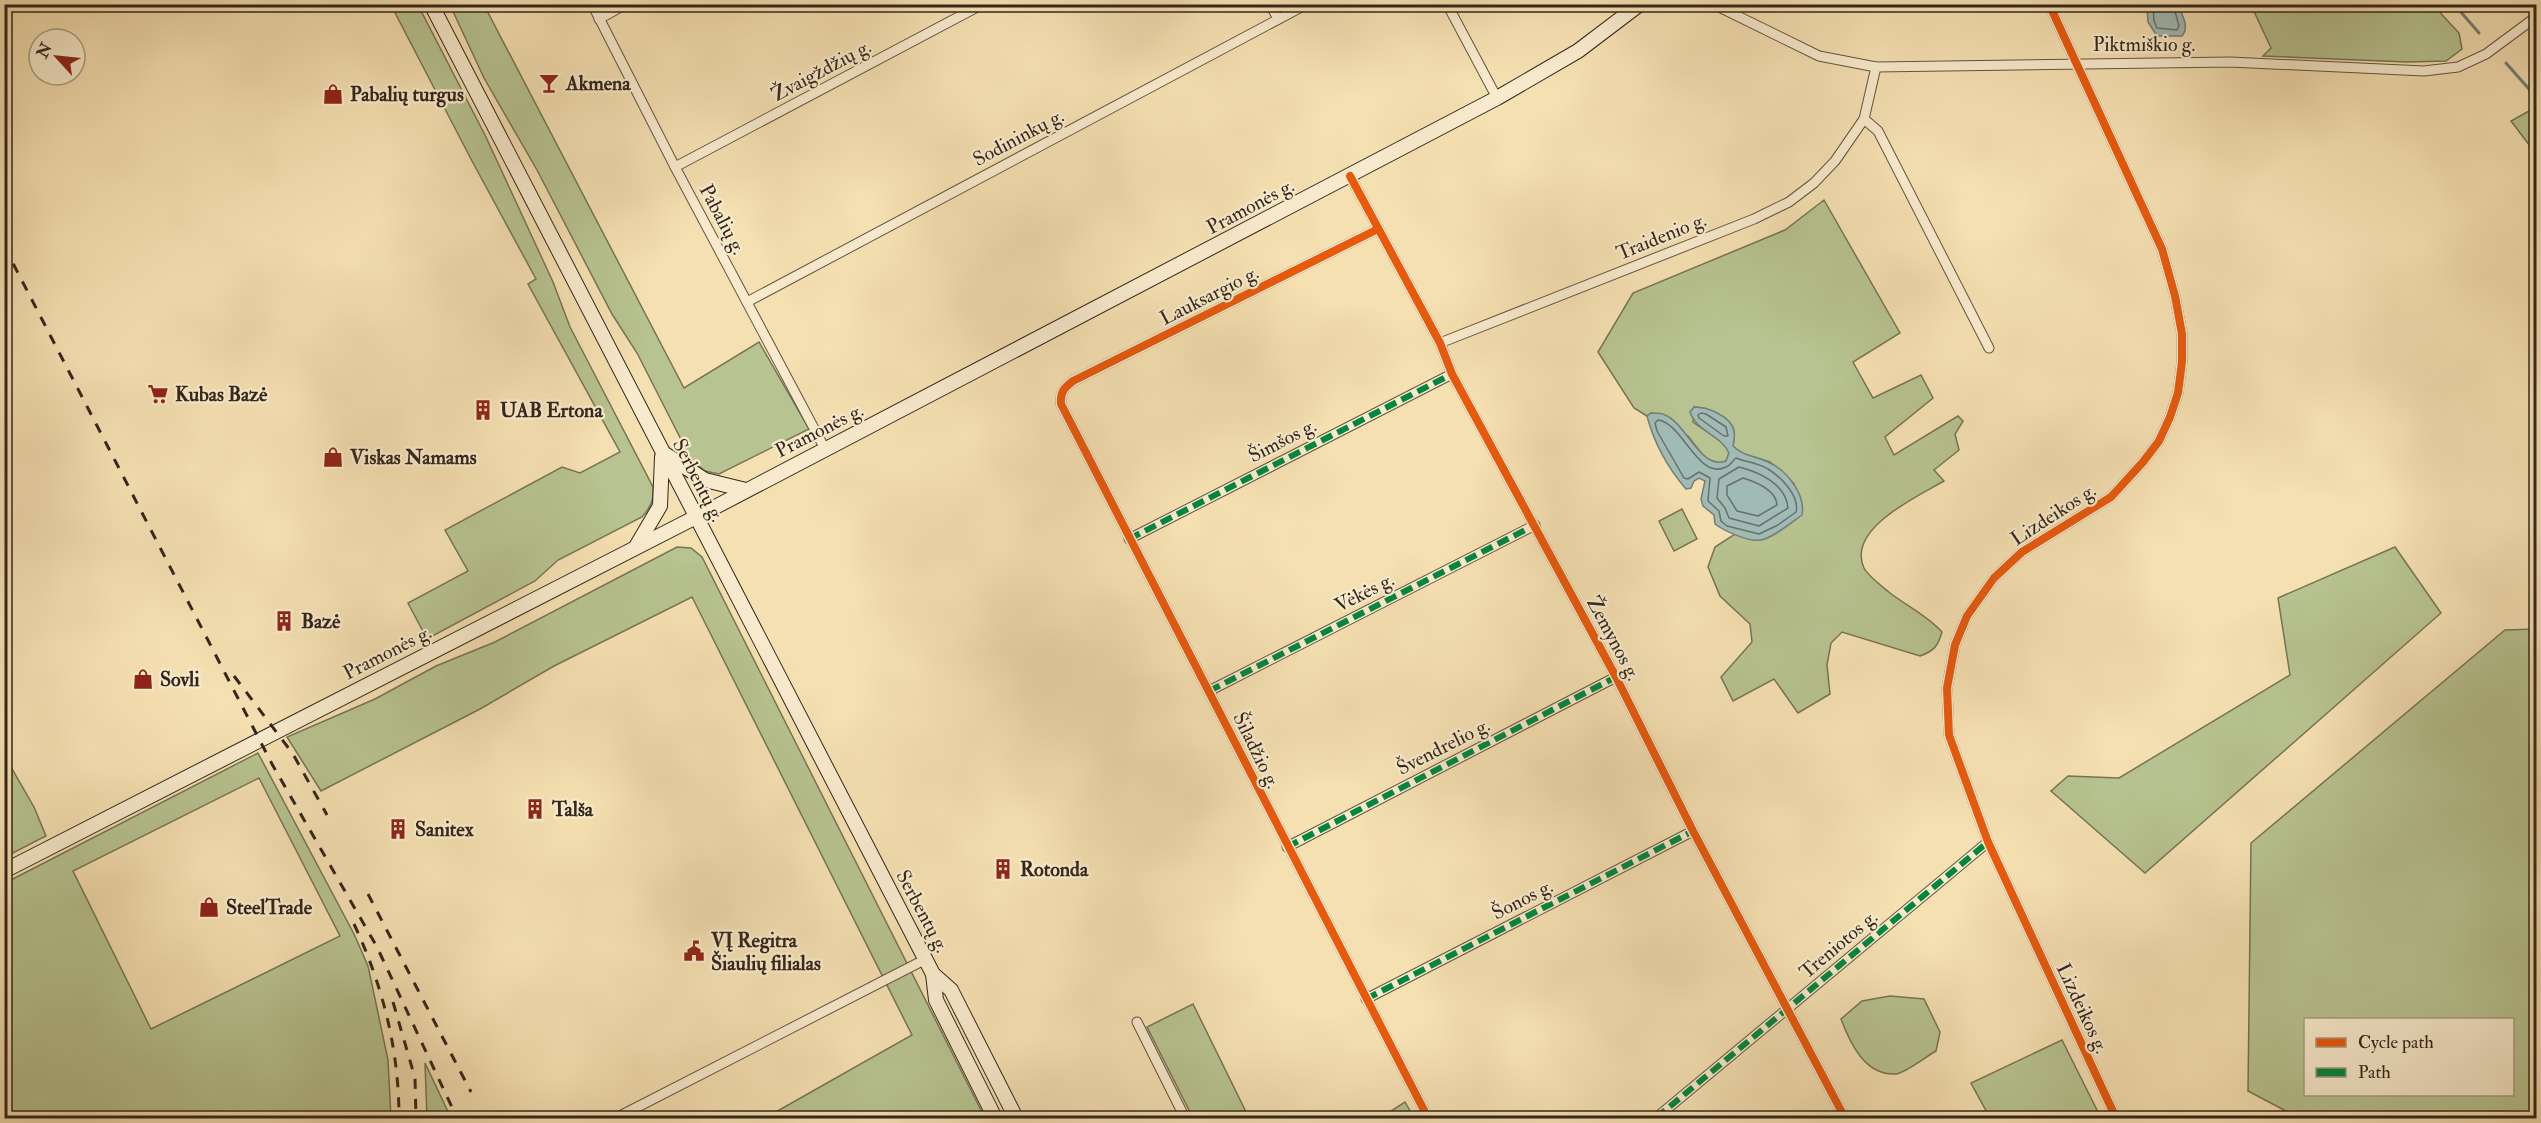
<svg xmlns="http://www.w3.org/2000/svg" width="2541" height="1123" font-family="'IM FELL Double Pica',serif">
<rect width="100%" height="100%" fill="#f5e0b2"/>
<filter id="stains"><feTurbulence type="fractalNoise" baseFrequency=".00333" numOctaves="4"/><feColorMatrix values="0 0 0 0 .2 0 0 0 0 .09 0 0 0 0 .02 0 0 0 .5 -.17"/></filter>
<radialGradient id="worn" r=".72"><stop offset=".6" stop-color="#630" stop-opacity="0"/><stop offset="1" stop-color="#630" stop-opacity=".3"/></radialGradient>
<g fill="#b7c390" stroke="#767456" stroke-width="1.5" fill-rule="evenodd">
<path d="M391,5H418L485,135L553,282L570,327L653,487C654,500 651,507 642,517L558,560L535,581L427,639L408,603L468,571L445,530L562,467L580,473L620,452L528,284L536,279L472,161Z"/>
<polygon points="450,5 484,5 684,388 759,342 809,429 719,474 705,471 692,461 637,353 612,314 537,170 484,78"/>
<polygon points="2251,5 2433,5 2459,33 2462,49 2446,61 2407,62 2263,56 2271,48"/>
<polygon points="2536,107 2536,154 2511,121"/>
<path d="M1824,200L1900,333L1853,362L1873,398L1921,375L1933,398L1885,437L1894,455L1958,416L1963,421L1955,434L1959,450L1934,470L1944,481C1918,496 1846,529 1864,568C1868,576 1883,587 1890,593C1907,606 1928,616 1942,632C1938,646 1934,651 1920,656L1842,632L1831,643L1827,665L1830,694L1798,713L1774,679L1733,701L1721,677L1752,642L1750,624L1720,596L1708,567L1715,547L1735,534L1760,540L1794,484L1770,462L1741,453L1733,446C1734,441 1735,436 1734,431C1731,416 1707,407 1694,407L1693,422L1725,444L1729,453L1726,461L1720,463L1706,459L1688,436L1651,413L1647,416L1634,408L1598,352L1633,293L1785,230Z"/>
<polygon points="1682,509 1697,539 1674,551 1659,521"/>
<polygon points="677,547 691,548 702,557 985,1118 765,1118 912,1035 692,597 554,666 480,709 321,791 287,737 375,699 436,666 495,642"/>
<polygon points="2395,547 2441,613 2145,873 2051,791 2068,776 2119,778 2290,675 2278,598"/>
<path d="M2536,629V1118H2299L2248,1091L2251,843L2505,630ZM2306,1020H2512V1094H2306Z"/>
<path d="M258,753L354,934L368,966L388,1060L391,1118H5V883ZM259,778L340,936L151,1029L73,871Z"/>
<polygon points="4,755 34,807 46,836 5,857"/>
<path d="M1890,996L1924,999L1940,1032L1936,1051C1927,1056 1905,1073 1896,1074C1865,1076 1850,1043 1841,1019L1862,1001Z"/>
<polygon points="1193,1004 1249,1118 1193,1118 1147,1027"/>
<polygon points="2062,1040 2101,1118 1990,1118 1971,1083"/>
<polygon points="425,1063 451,1118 427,1118"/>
<polygon points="1405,1102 1414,1118 1380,1118"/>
</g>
<g fill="#a0bbb6" stroke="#757f78" stroke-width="1.5">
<path d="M2147,5H2178C2182,15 2190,27 2182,36H2157L2148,22Z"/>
<path d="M1694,407C1707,407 1731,416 1734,431C1735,435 1734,441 1733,446C1743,456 1755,456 1768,462C1787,470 1806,495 1802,515C1792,522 1772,539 1760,540C1749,542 1724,531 1715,524L1714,515L1703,506L1701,499L1705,481L1699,478L1694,481L1691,488L1686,489C1668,468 1654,443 1647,416L1651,413C1655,413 1662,413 1665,415C1686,423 1701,471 1726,461L1729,453C1721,435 1697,432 1690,412Z"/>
</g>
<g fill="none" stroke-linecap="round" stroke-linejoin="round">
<g stroke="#6a7068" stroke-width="1.5">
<polyline points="2153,4 2154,21 2157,28 2177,30 2179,26 2173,4"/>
<polygon points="1701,413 1706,414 1726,427 1728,436 1724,436 1699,418 1698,415"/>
<path d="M1658,420C1683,423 1698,481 1726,467C1731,465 1732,461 1736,458C1746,462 1759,463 1768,469C1781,477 1800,496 1796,512L1778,525L1759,534L1727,526L1721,521L1719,511L1708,501L1710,478L1699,472L1688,479L1684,478L1657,431L1655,423Z"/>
<path d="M1739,467C1759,472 1786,484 1788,508L1759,526L1729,518L1725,508L1717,498L1719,479Z"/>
<path d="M1743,478C1756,482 1776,490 1777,505L1758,516L1737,511L1727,495V486Z"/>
</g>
<g stroke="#757f78" stroke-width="3">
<polyline points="2454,4 2479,33"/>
<polyline points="2506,63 2536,97"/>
</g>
<g stroke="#645441" stroke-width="11">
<g id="street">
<polyline points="592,4 675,167 825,449"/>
<polyline points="1270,4 1278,19"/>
<polyline points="1447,4 1497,98"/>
<polyline points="1713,4 1819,56 1876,67 2230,62 2424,71 2458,67 2486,54 2536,17"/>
<polyline points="2049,4 2162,249 2175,296 2182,334 2182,362 2178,393 2170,417 2159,441 2143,462 2111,497 2022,552 1994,578 1967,616 1955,645 1947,688 1949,735 1988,842 2116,1118"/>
<polyline points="599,19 626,4"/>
<polyline points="1864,119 1878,131 1989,348"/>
<polyline points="675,167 983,4"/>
<polyline points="1350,176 1440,343 1452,374 1616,677 1693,831 1845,1118"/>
<path d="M1378,229L1073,381C1064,388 1060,392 1061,404L1428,1118"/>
<polyline points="747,302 1307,4"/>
<polyline points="1440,343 1754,219 1789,202 1814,183 1835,161 1864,119 1876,67"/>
<polyline points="1129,539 1452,374"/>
<polyline points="1209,691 1535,525"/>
<polyline points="1287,847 1616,677"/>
<polyline points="1366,999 1693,831"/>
<polyline points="1137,1022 1185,1118"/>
<polyline points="616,1118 926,959"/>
<polyline points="1656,1118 1988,842"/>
</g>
</g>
<g stroke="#34261b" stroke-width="16">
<g id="secondary">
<polyline points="431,4 933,974 951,990 1016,1118"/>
<polyline points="665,454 705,480 746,490"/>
<polyline points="637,545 660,506 662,457"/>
<polyline points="4,871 696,517 1497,98 1578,51 1640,4"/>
<polyline points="933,974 936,1000 995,1118"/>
</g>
</g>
<use href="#street" stroke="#f8ebcd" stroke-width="9"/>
<use href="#secondary" stroke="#f8ebcd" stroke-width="14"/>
<g stroke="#34261b" stroke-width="3" stroke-dasharray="10 10" stroke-linecap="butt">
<polyline points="4,246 272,764 377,947 457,1118"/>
<polyline points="234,676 293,754 327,815"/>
<polyline points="368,894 471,1092"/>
<path d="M354,924C383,986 399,1050 399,1118"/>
<polyline points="393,1002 415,1078 416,1118"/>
</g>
<g stroke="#00873e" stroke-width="6" stroke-dasharray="12 6" stroke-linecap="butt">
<polyline points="1129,539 1452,374"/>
<polyline points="1209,691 1535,525"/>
<polyline points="1287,847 1616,677"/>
<polyline points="1366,999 1693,831"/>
<polyline points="1656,1118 1988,842"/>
</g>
<g stroke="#f8ebcd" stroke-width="11">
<g id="cycleway">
<polyline points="2049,4 2162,249 2175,296 2182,334 2182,362 2178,393 2170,417 2159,441 2143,462 2111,497 2022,552 1994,578 1967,616 1955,645 1947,688 1949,735 1988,842 2116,1118"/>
<polyline points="1350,176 1440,343 1452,374 1616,677 1693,831 1845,1118"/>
<path d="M1378,229L1073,381C1064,388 1060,392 1061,404L1428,1118"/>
</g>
</g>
<use href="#cycleway" stroke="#e8590c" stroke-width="8"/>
</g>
<defs>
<g id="bar-bare" transform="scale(1.62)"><path d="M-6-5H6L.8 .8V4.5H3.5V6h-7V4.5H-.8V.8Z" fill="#8f2418" stroke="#f8ebcd" stroke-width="2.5" paint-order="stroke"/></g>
<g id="shop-bare" transform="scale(1.62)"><path d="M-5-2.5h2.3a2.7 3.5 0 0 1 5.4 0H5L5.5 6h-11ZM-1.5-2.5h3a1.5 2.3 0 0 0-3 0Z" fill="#8f2418" stroke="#f8ebcd" stroke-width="2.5" paint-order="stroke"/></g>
<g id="supermarket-bare" transform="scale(1.62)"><path d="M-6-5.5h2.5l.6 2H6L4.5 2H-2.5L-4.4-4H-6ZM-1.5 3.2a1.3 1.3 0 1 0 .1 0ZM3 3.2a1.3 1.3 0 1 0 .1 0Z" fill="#8f2418" stroke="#f8ebcd" stroke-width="2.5" paint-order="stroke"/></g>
<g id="building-bare" transform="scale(1.62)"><path d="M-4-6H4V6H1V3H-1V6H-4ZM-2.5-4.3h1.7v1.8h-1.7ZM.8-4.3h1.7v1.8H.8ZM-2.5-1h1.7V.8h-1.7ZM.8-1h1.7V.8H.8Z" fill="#8f2418" stroke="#f8ebcd" stroke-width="2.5" paint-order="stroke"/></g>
<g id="civic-bare" transform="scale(1.62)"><path d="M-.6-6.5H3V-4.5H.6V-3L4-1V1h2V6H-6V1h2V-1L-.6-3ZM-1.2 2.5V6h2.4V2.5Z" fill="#8f2418" stroke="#f8ebcd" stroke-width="2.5" paint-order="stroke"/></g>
</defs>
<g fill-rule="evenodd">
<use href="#bar-bare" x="549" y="83"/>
<use href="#shop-bare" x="333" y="94"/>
<use href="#supermarket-bare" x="158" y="394"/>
<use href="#building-bare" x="483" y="410"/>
<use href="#shop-bare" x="333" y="457"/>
<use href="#building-bare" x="284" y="621"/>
<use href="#shop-bare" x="143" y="679"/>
<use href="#building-bare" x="535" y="809"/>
<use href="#building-bare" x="398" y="829"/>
<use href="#building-bare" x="1003" y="869"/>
<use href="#shop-bare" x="209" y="907"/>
<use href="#civic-bare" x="694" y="951"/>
</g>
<g text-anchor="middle" stroke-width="4.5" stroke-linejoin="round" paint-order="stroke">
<g font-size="20" fill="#34261b" stroke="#f8ebcd">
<text x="2144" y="51">Piktmiškio g.</text>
<text transform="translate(821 70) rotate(-28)" y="7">Žvaigždžių g.</text>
<text transform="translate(1018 137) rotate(-28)" y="7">Sodininkų g.</text>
<text transform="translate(1250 206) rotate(-28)" y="7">Pramonės g.</text>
<text transform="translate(723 219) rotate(62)" y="7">Pabalių g.</text>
<text transform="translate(1661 236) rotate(-22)" y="7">Traidenio g.</text>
<text transform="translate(1209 295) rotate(-27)" y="7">Lauksargio g.</text>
<text transform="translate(819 430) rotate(-27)" y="7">Pramonės g.</text>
<text transform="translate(1282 440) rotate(-27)" y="7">Šimšos g.</text>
<text transform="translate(699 480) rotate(63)" y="7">Serbentų g.</text>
<text transform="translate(2053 514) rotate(-33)" y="7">Lizdeikos g.</text>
<text transform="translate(1364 592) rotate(-27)" y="7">Vėkės g.</text>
<text transform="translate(1614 638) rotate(62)" y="7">Žemynos g.</text>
<text transform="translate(387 652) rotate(-27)" y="7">Pramonės g.</text>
<text transform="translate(1443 746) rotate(-27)" y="7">Švendrelio g.</text>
<text transform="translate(1257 750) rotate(64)" y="7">Šiladžio g.</text>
<text transform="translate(1522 899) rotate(-27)" y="7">Šonos g.</text>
<text transform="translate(923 911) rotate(62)" y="7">Serbentų g.</text>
<text transform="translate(1838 944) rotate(-40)" y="7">Treniotos g.</text>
<text transform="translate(2083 1008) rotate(65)" y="7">Lizdeikos g.</text>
</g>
<g font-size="20" font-weight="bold" fill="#34261b" stroke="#f8ebcd" text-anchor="start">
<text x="566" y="90">Akmena</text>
<text x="350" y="101">Pabalių turgus</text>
<text x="175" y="401">Kubas Bazė</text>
<text x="500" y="417">UAB Ertona</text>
<text x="350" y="464">Viskas Namams</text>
<text x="301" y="628">Bazė</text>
<text x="160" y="686">Sovli</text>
<text x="552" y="816">Talša</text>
<text x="415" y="836">Sanitex</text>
<text x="1020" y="876">Rotonda</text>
<text x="226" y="914">SteelTrade</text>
<text x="711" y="947">VĮ Regitra<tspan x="711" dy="23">Šiaulių filialas</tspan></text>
</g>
</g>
<rect width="2541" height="1123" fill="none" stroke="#f5e0b2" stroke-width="24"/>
<rect x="6" y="6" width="2529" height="1111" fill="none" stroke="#34261b" stroke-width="3"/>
<rect x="12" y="12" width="2517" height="1099" fill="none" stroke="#34261b" stroke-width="1.5"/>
<rect x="2304" y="1018" width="210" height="78" fill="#f8ebcd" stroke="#aa9c86" stroke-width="1.5"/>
<rect x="2316" y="1038" width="30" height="9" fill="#e8590c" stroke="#aa9c86" stroke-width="1.5"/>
<text x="2358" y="1048" font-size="18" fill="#34261b">Cycle path</text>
<rect x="2316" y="1068" width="30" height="9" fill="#00873e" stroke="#aa9c86" stroke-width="1.5"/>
<text x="2358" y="1078" font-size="18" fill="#34261b">Path</text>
<g transform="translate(57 57) rotate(297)"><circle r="28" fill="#f8ebcd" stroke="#aa9c86" stroke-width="1.5"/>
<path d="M0-4.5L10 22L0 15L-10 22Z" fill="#8f2418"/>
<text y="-9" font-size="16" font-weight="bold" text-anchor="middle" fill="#34261b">N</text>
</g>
<rect width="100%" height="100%" filter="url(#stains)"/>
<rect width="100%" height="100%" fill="url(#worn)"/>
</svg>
